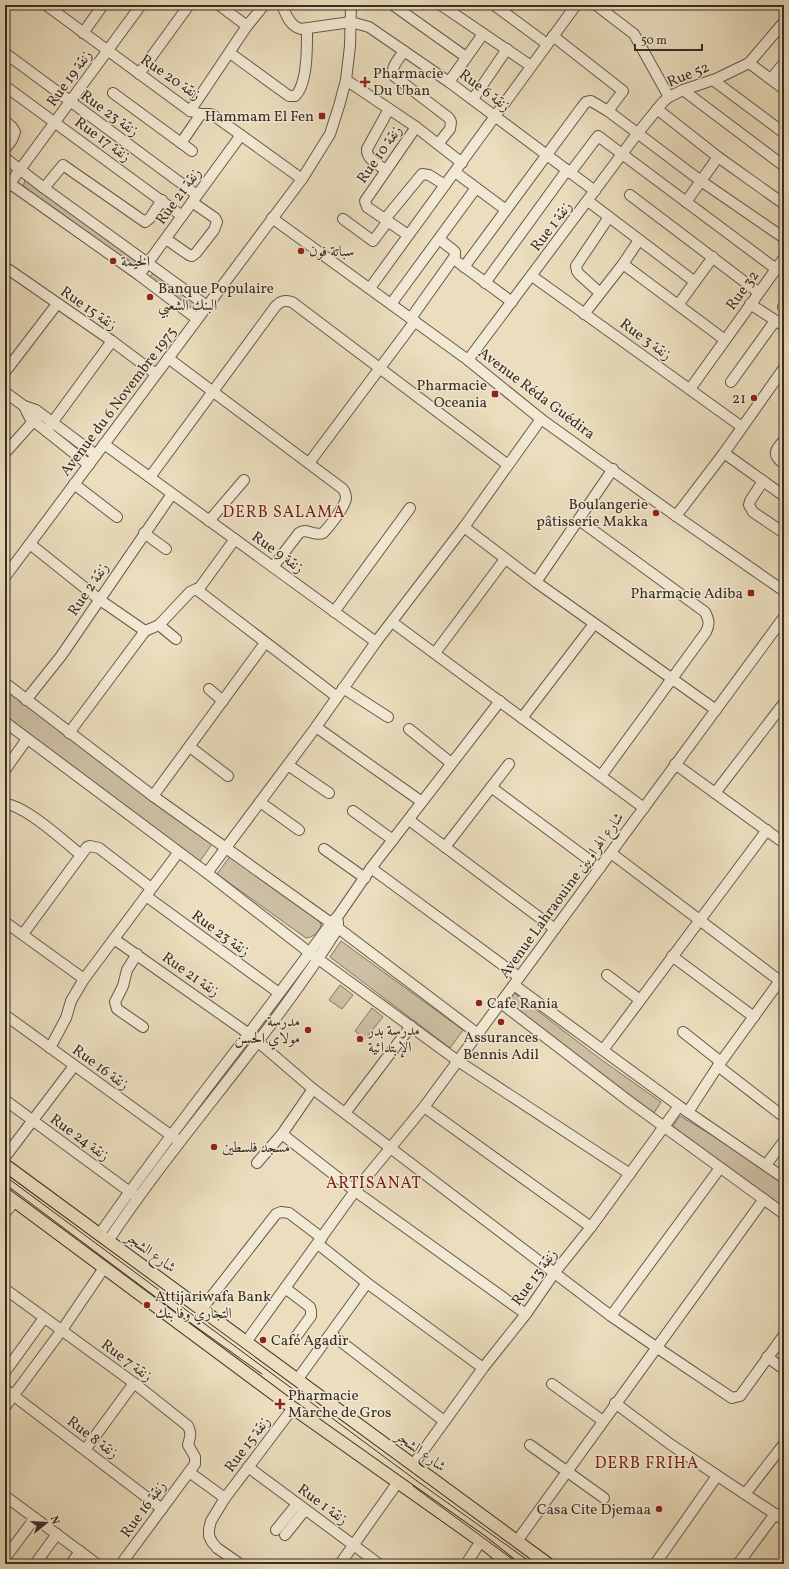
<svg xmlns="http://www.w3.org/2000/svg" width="789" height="1569" font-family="Vollkorn,Amiri,serif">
<rect width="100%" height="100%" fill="#ebddbd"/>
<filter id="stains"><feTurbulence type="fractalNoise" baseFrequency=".005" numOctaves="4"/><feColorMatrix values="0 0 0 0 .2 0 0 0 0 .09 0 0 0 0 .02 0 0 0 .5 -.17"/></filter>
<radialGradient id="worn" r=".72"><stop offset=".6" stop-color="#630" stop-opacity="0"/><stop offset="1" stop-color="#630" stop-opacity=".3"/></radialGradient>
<g fill="#cdbfa3" stroke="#827664">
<polygon points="25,180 141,265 138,269 23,187"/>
<polygon points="154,272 195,302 196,305 192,309 149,278"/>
<polygon points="5,688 212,844 198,864 5,715"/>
<path d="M231,855L319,920L321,925C319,932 314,937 306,938L217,874Z"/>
<polygon points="341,941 463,1030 450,1048 330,957"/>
<polygon points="340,985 353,995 342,1009 329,1000"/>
<polygon points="513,992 599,1058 661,1102 654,1113 506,1002"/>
<polygon points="372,1008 383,1017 365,1039 355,1031"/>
<polygon points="680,1116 784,1178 784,1214 764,1199 673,1126"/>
</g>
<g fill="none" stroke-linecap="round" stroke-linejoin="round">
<g stroke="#655a4a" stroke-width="12">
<g id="minor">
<polyline points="46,5 190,111 201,114 210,114 213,115 302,179"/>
<polyline points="219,5 247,26"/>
<path d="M282,5C286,15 290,26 301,29L351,22L369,27L449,82L595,191"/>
<polyline points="393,5 466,57"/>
<polyline points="441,5 531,66"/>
<polyline points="494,5 547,44"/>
<polyline points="596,5 634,34 669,97"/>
<polyline points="83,33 103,5"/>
<polyline points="553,36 623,91 608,111"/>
<path d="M404,51C399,59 390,67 394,76L449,118L451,122L450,129L438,144"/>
<polyline points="5,53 197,195"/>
<path d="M230,53L289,96H295C308,84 307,46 307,29"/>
<polyline points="749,63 784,89"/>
<polyline points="139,74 189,5"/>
<polyline points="771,79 784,63"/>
<polyline points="346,80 416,127 462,163"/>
<polyline points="713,80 784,133"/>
<polyline points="449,82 483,34"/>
<polyline points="5,86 182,216"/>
<polyline points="683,90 784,166"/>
<polyline points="113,93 192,151"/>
<polyline points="473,99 507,49"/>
<polyline points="657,109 718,157 784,204"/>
<polyline points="190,111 247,26 264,5"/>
<polyline points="5,121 12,127 15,132 12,140 5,149"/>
<polyline points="181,143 201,114"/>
<polyline points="5,158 44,188 207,306"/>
<path d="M386,170C379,165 366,159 367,149L389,109"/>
<polyline points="455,172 506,210"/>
<polyline points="570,173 598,136 776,269"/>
<polyline points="5,180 139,275 197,319"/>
<polyline points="44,188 63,165 145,222 150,218 162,200"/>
<polyline points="5,190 141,5"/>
<polyline points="630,195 758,292"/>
<polyline points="588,201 695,282"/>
<polyline points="686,202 718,157"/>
<polyline points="272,218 468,360 541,419 676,516 784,591"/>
<polyline points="343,219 373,241 388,221"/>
<polyline points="385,219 422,174 429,175 445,185"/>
<polyline points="408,235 367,207 365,201 416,127"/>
<polyline points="166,239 189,255 192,256 196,253 214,230 217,222 215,218 192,202"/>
<polyline points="459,263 512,302"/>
<polyline points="623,264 725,340"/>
<polyline points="5,267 112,341 156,374"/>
<polyline points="464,267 582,107 586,102 591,101 608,111 701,181 784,238"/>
<polyline points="139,275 241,135"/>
<polyline points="532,276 742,427"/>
<polyline points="485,283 567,170"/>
<polyline points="370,288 576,5"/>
<polyline points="600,293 579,274 577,271 576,266 609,217"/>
<polyline points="391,304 476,188"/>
<polyline points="750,304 784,326"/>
<polyline points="678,305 713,257"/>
<polyline points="783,307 784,306"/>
<polyline points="584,314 623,264 639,240"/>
<polyline points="411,318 455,256 455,252 453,250 439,239"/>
<path d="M168,358L343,489C345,492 346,494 346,498C345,507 329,527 323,533C314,537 307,527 299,533L273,567"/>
<polyline points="468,360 637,134 663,102 669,97 683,90 716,79 749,63 784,22"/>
<polyline points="5,372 57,304"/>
<polyline points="731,382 775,321"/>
<polyline points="690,389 784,258"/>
<polyline points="5,392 24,406 36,410 96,455"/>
<polyline points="24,406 30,418 89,465"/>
<polyline points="46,431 112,341"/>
<path d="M784,440C775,451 771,454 784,464"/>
<polyline points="104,444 376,642"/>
<polyline points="5,453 38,416"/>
<polyline points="724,453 784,496"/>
<polyline points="309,463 415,321"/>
<path d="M150,477L275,307C280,301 284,300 292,302L508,465"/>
<polyline points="763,481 750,501 749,505 753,512 784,533"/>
<polyline points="74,484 117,517"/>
<polyline points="676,516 724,453 784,368"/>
<path d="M579,520L705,612C709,620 710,624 706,632L601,776"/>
<polyline points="209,521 244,480"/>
<polyline points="464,527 536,582 716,710"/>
<polyline points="144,533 166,549"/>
<polyline points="30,544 100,600 145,631"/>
<polyline points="5,577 302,179 330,134 339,106 346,80 350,46 351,5"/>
<polyline points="536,582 613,469"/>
<polyline points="198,590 235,539"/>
<polyline points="334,612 410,508"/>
<polyline points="392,622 644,808"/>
<polyline points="159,625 176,639"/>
<polyline points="435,653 505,559"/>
<polyline points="5,683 153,796 338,928 478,1034"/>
<polyline points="343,688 388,717"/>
<polyline points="209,689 223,701"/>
<polyline points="26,700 61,656 172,494"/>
<polyline points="522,718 594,624"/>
<polyline points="5,722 207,873 310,953 458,1061 630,1174"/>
<polyline points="316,727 422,802"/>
<polyline points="409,729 451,763"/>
<polyline points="69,733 145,631 159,625 190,592 196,589 337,697"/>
<polyline points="190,747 228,776"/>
<polyline points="675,764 784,843"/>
<polyline points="288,765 329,793"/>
<polyline points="5,770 27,739"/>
<polyline points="491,787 600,868"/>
<polyline points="715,793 784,703"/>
<polyline points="153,796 265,643"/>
<polyline points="260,802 299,830"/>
<path d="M5,804C25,805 65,842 81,855"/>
<polyline points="353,811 393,840"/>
<polyline points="409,820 555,929"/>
<polyline points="445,847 509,764"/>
<polyline points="324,849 365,878"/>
<polyline points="611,853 780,981"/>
<polyline points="371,868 519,977"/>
<polyline points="207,873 316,727 376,642 464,527 541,419"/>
<polyline points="146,896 279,993"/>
<polyline points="5,922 84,979"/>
<polyline points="23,934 87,847 90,846 99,848 151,888"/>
<polyline points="114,939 249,1034 313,1089 611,1316 656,1347 732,1398 740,1396 784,1335"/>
<polyline points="137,954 127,970 123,986 115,1002 117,1009 143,1027"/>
<polyline points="672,956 754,1017"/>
<polyline points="607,975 640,1000"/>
<polyline points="514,985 679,1106 784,1178"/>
<polyline points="501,1003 630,1102 784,1214"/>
<polyline points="5,1015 176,1139"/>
<polyline points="683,1032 721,1062"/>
<polyline points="50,1048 66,1018 71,1001 84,979 178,853"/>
<polyline points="603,1050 767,830"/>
<polyline points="718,1066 784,1117"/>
<polyline points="5,1100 134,1195"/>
<polyline points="424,1107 591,1227"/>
<polyline points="688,1112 718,1066 784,975"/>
<polyline points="345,1113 411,1026"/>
<polyline points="282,1134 355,1191 526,1314"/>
<polyline points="5,1157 74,1066"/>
<polyline points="257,1163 282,1134 313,1089"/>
<polyline points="766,1165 784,1141"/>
<polyline points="5,1213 15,1201"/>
<path d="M99,1235C173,1128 256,1028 331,923L338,916L371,868L500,701"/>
<path d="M108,1241C180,1133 269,1038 338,928V922"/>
<polyline points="318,1244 367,1283 483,1368"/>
<polyline points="285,1288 310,1307 311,1311 311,1316 295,1338"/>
<path d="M5,1289L134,1383L188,1426C192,1434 190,1437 188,1445L195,1457V1464L121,1564"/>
<polyline points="201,1310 276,1214 281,1212 289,1213 322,1238"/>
<polyline points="611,1316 720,1168"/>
<polyline points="331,1334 444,1421"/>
<polyline points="246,1342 355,1191 424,1107 784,617"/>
<polyline points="767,1357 784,1369"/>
<polyline points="5,1372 44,1318"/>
<polyline points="297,1380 367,1283"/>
<polyline points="552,1384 603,1421"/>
<polyline points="5,1389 162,1509"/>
<polyline points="615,1403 670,1444 784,1520"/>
<polyline points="5,1407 62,1330 104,1268"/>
<polyline points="530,1445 604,1498"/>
<polyline points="85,1450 134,1383"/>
<polyline points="413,1465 483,1368 526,1314 555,1272 591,1227 679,1106"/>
<polyline points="248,1467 379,1564"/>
<polyline points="189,1472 225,1498"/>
<polyline points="745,1494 784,1444"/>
<polyline points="5,1496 97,1564"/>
<polyline points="276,1530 297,1504"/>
<polyline points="285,1535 305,1510"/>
<polyline points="517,1541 764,1199"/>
<polyline points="5,1558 35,1518"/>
<polyline points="35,1564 57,1534"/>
<polyline points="71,1564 80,1551"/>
<polyline points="240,1564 217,1548 212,1542 209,1536 209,1529 211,1521 225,1498 293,1408"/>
<polyline points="340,1564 398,1482"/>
<polyline points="466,1564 481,1541"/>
<polyline points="655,1564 717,1476"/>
<polyline points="738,1564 775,1514"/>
</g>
</g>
<g stroke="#382e24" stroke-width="14">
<g id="major">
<polyline points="5,1165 548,1564"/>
<polyline points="5,1194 293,1408 481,1541 510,1564"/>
</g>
</g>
<use href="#minor" stroke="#f2e9d4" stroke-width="10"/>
<use href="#major" stroke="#ebddbd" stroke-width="12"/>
<g stroke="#382e24" stroke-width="1">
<polyline points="5,1176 417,1481 533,1564"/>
<polyline points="5,1184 185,1319 262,1374"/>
<polyline points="413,1486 519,1564"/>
</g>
</g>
<g fill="#8f2418" stroke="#f2e9d4" stroke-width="1.5">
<path d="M363 76h4v4h4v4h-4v4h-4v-4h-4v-4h4z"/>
<rect x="318" y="112" width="8" height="8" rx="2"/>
<circle cx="301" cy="251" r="4"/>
<circle cx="113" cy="261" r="4"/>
<circle cx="150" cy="297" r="4"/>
<rect x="491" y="390" width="8" height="8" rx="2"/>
<circle cx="754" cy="398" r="4"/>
<circle cx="656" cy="513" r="4"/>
<rect x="747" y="589" width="8" height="8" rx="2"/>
<circle cx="479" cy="1003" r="4"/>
<circle cx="501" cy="1022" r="4"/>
<circle cx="308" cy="1030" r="4"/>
<circle cx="360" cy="1039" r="4"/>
<circle cx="214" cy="1147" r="4"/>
<circle cx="147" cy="1305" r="4"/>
<circle cx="263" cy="1340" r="4"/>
<path d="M278 1398h4v4h4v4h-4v4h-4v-4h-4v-4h4z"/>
<circle cx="659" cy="1509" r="4"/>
</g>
<g text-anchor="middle" stroke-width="3" stroke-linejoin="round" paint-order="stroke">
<g font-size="15" fill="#382e24" stroke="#f2e9d4" text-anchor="start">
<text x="373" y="78">Pharmacie<tspan x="373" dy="17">Du Uban</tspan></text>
<text x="314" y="121" text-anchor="end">Hammam El Fen</text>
<text x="309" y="256">سباتة فون</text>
<text x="121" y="266">الخيمة</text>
<text x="158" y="293">Banque Populaire<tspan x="158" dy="17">البنك الشعبي</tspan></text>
<text x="487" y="390" text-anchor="end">Pharmacie<tspan x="487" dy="17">Oceania</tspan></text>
<text x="746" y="403" text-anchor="end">21</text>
<text x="648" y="509" text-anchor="end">Boulangerie<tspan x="648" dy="17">pâtisserie Makka</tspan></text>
<text x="743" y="598" text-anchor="end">Pharmacie Adiba</text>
<text x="487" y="1008">Cafe Rania</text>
<text x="300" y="1026" text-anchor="end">مدرسة<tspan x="300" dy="17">مولاي الحسن</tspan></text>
<text x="368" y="1035">مدرسة بدر<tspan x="368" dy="17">الإبتدائية</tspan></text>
<text x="501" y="1042" text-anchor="middle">Assurances<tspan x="501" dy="17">Bennis Adil</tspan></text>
<text x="222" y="1152">مسجد فلسطين</text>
<text x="155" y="1301">Attijariwafa Bank<tspan x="155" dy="17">التجاري وفا بنك</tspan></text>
<text x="271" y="1345">Café Agadir</text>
<text x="288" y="1400">Pharmacie<tspan x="288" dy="17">Marche de Gros</tspan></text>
<text x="651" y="1514" text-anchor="end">Casa Cite Djemaa</text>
</g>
<g font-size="15" fill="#382e24" stroke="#f2e9d4">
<text transform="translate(688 74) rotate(-22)" y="5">Rue 52</text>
<text transform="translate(171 77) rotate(34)" y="5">Rue 20 زنقة</text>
<text transform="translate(69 78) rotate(-54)" y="5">Rue 19 زنقة</text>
<text transform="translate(485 90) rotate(37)" y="5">Rue 6 زنقة</text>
<text transform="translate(110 113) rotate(36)" y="5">Rue 23 زنقة</text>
<text transform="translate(103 139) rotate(36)" y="5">Rue 17 زنقة</text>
<text transform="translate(379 154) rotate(-55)" y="5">Rue 10 زنقة</text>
<text transform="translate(178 196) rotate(-54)" y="5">Rue 21 زنقة</text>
<text transform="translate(551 226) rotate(-53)" y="5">Rue 1 زنقة</text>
<text transform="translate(742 290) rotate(-54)" y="5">Rue 32</text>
<text transform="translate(89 308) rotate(35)" y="5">Rue 15 زنقة</text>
<text transform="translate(646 339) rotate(36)" y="5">Rue 3 زنقة</text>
<text transform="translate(537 393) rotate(37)" y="5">Avenue Réda Guédira</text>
<text transform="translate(118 401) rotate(-53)" y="5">Avenue du 6 Novembre 1975</text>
<text transform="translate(278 552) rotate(36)" y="5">Rue 9 زنقة</text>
<text transform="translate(88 589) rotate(-56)" y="5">Rue 2 زنقة</text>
<text transform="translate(561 895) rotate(-54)" y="5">Avenue Lahraouine شارع الهراويين</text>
<text transform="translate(221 933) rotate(36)" y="5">Rue 23 زنقة</text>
<text transform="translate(191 974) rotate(35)" y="5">Rue 21 زنقة</text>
<text transform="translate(101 1067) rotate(36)" y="5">Rue 16 زنقة</text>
<text transform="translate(80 1137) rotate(36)" y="5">Rue 24 زنقة</text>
<text transform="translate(151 1252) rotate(36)" y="5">شارع الشجر</text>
<text transform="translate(534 1277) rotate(-54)" y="5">Rue 13 زنقة</text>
<text transform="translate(127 1360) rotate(37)" y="5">Rue 7 زنقة</text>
<text transform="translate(93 1437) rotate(37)" y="5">Rue 8 زنقة</text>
<text transform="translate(247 1444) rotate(-53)" y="5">Rue 15 زنقة</text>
<text transform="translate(421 1451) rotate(36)" y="5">شارع الشجر</text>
<text transform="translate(323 1504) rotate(36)" y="5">Rue 1 زنقة</text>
<text transform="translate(143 1509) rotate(-54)" y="5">Rue 16 زنقة</text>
</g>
<g font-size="16" letter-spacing="1" fill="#7a1f14" stroke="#f2e9d4">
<text x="284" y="517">DERB SALAMA</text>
<text x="374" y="1188">ARTISANAT</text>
<text x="647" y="1468">DERB FRIHA</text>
</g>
</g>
<rect width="789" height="1569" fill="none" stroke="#ebddbd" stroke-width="20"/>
<rect x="6" y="6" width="777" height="1557" fill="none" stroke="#382e24" stroke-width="2"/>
<rect x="10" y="10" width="769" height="1549" fill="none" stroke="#382e24"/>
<g transform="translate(46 1523) rotate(72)" stroke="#f2e9d4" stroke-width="3" paint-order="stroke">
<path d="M0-3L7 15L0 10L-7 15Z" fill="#382e24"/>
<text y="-6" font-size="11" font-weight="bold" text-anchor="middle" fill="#382e24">N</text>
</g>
<path d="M635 44v6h67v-6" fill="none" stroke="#382e24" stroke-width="2"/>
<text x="641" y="44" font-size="12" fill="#382e24" stroke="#f2e9d4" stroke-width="3" paint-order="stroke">50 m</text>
<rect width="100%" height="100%" filter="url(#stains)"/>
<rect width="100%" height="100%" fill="url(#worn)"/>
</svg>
